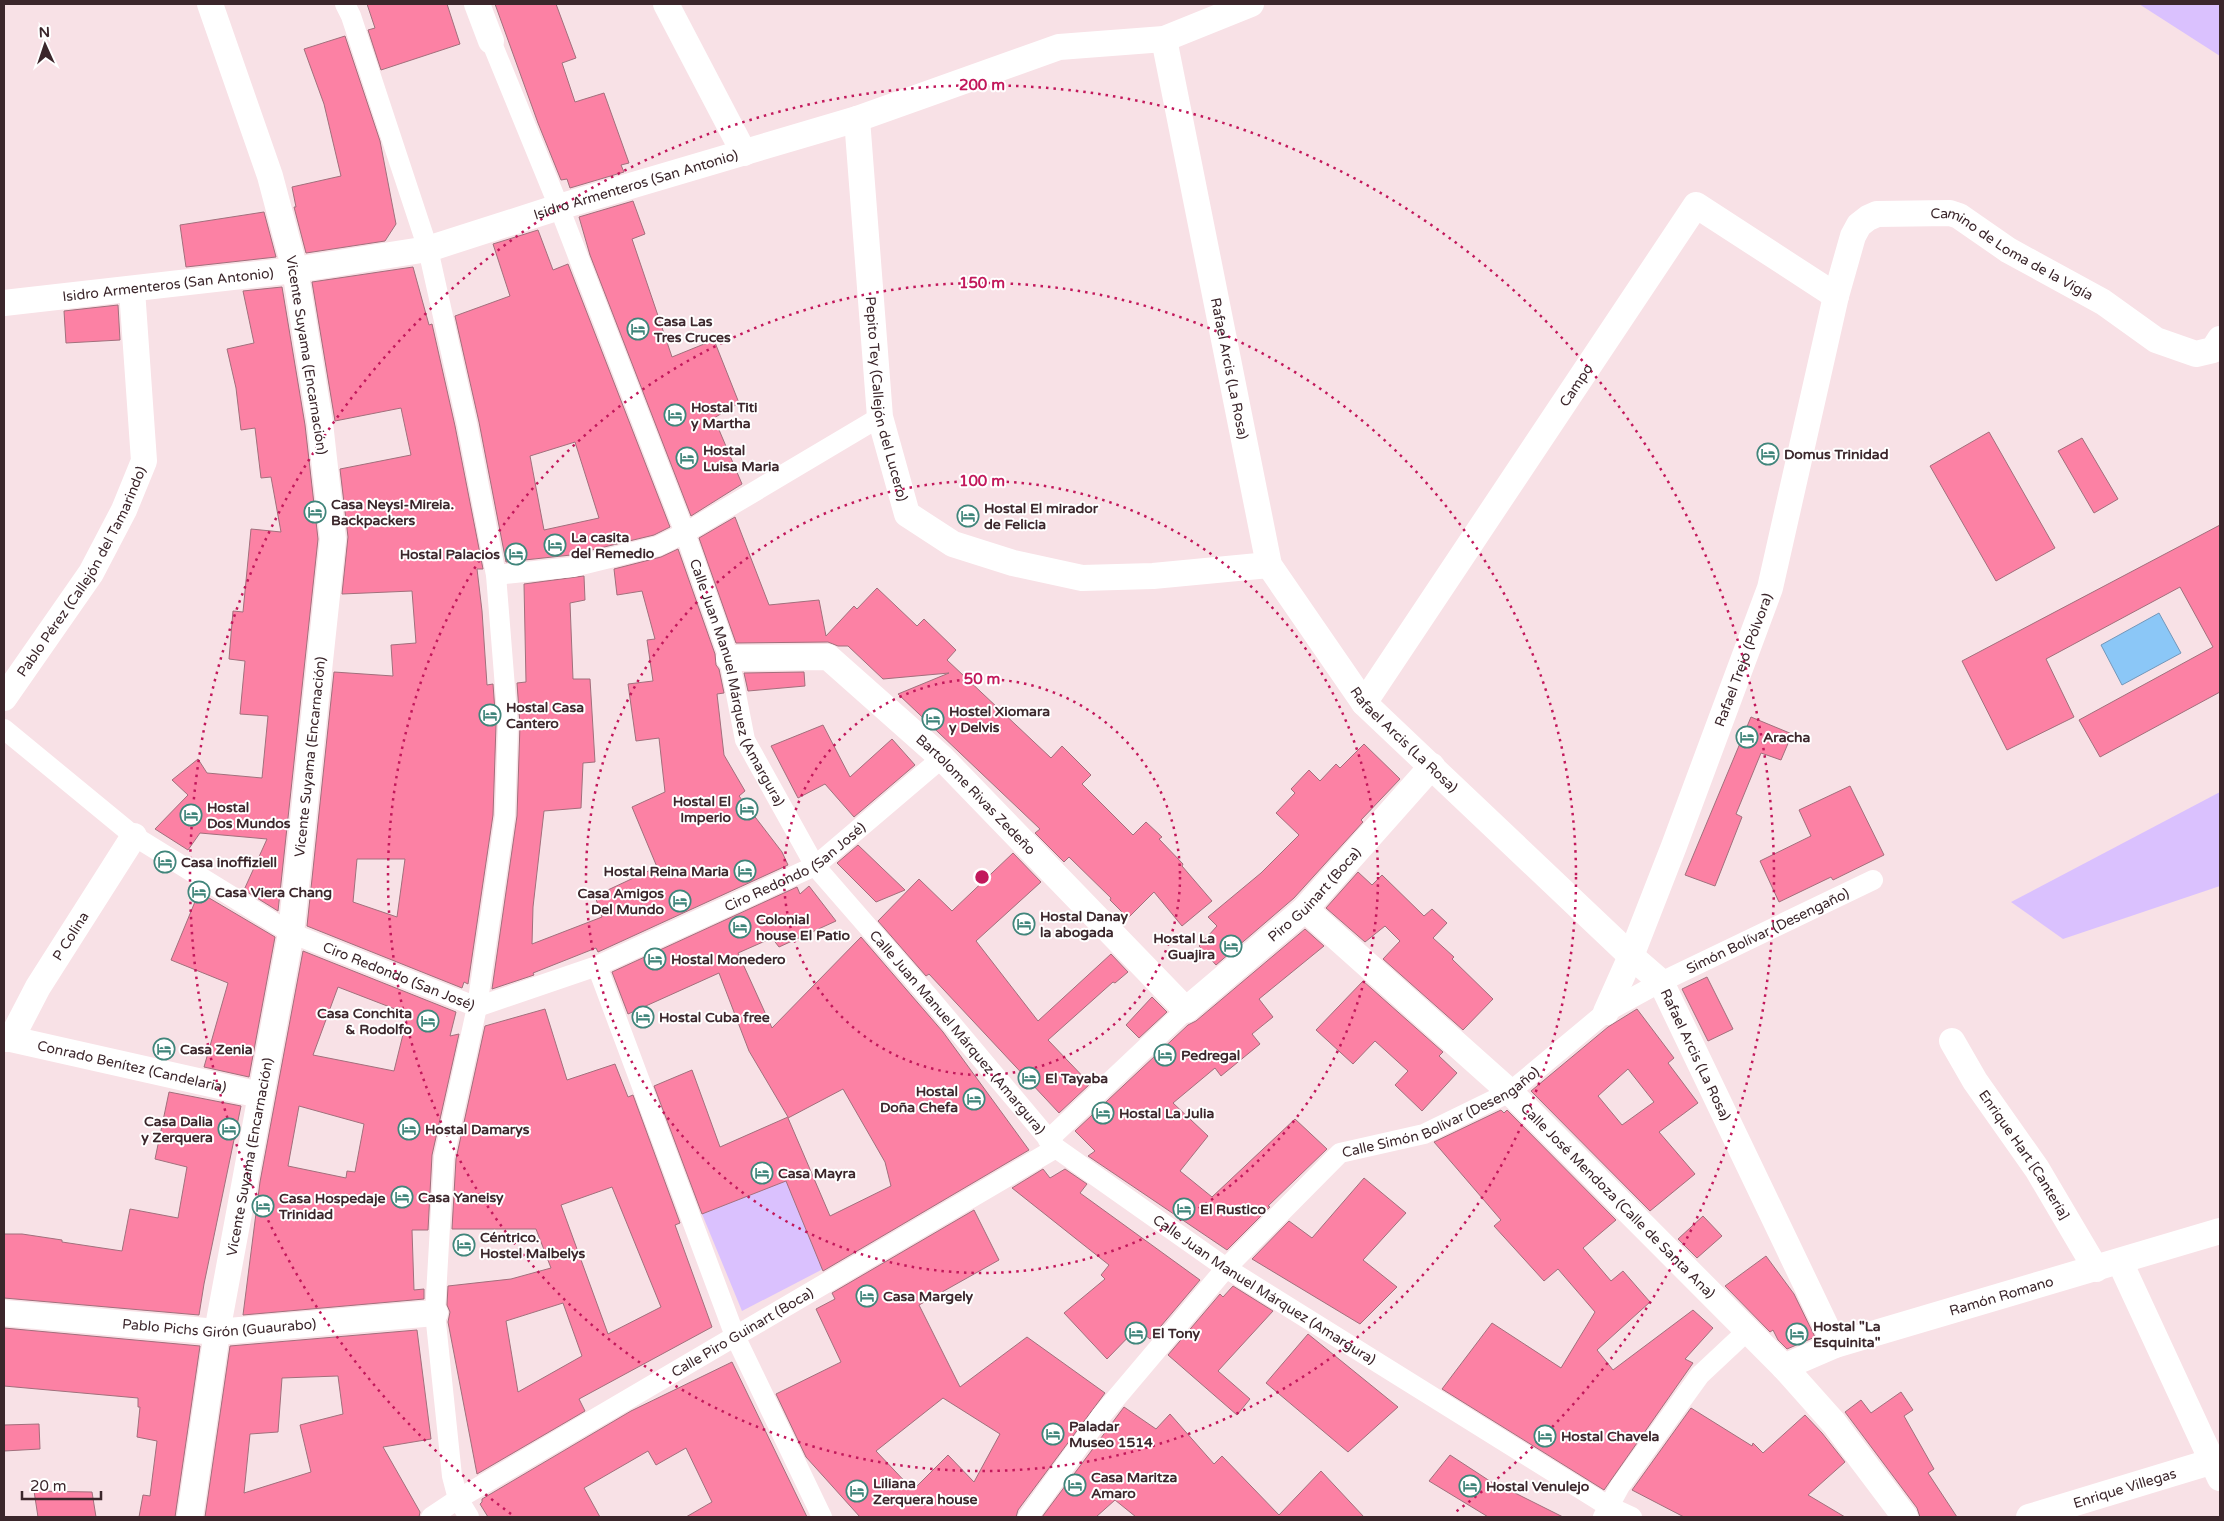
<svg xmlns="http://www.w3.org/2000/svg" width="2224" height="1521" font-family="'Varela Round',sans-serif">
<rect width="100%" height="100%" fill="#f8e1e6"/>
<g fill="#dac1fe">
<polygon points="2139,4 2220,4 2220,56"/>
<polygon points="2220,792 2220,886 2063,939 2011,902"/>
<polygon points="786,1181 823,1269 742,1311 702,1214"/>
</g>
<polygon fill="#8bc7f7" stroke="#7397ba" points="2159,613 2181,653 2122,685 2101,645"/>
<g fill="#fc81a4" stroke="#a26f7c" fill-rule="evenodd">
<polygon points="367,4 447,4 460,44 381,70 368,30 375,28"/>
<polygon points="495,4 556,4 576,58 562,63 575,102 604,93 629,163 621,165 624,172 570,188 567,179 561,180 538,123"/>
<polygon points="345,36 380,141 396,224 385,241 306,253 294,207 296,207 292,187 341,176 324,104 304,49"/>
<polygon points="633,201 645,234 632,239 672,357 714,340 739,403 714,418 742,484 691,516 590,255 579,217"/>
<polygon points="264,212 276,257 186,267 180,225"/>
<path d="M538,230L553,270L568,264L670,527L654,535L571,555L506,562L479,422L455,316L510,296L493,244ZM575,442L599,518L544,530L530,456Z"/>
<path d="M413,267L429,325L432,324L455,426L483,569H477L482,611L487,685L493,684L496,725L493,815L468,984L464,982L462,988L307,926L334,672L393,676L391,645L416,643L412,591L342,594L348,537L340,469L411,455L401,408L335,421L312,282ZM357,859H405L397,917L353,902Z"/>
<polygon points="282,287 305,425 318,539 278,911 244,890 267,839 200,833 188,850 155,829 188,795 172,780 198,759 207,773 262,778 268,716 240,714 245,661 229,659 233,611 243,612 251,529 281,532 271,477 261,478 255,428 241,430 236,388 227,349 254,343 243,291"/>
<polygon points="118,305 120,340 66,343 64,311"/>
<polygon points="1989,432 2055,548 1996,581 1930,466"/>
<polygon points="2082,438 2118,499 2094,513 2058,451"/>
<polygon points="735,517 769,605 819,600 826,636 854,606 857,609 877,588 917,626 924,619 956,650 947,660 1051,758 1062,746 1091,775 1082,784 1133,835 1146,822 1162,837 1159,839 1183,864 1182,866 1212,901 1182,926 1154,892 1128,918 1110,900 1111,898 1069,857 1064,862 1035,833 1040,829 898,694 949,673 883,679 848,646 838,646 828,642 736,643 699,538"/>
<polygon points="2220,525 2220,692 2100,757 2079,720 2213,647 2180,587 2046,659 2074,717 2007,750 1962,661"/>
<polygon points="678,549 715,654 716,665 719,669 724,693 717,694 724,755 745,791 739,796 782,852 788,865 598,952 596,948 533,973 534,975 492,989 517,816 520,725 517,683 526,682 524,584 584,576 585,600 570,603 573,679 590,679 595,762 583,763 581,808 544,811 533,907 532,944 602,917 595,896 657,867 632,807 665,792 659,738 636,741 628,684 653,681 647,640 655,639 642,591 617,595 614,569 661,557"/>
<polygon points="804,672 805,686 748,691 744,673"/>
<polygon points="1751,717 1792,734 1781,760 1761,753 1736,814 1742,817 1715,886 1685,875"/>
<polygon points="823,725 850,777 892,739 915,765 854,817 825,784 798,798 771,746"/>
<polygon points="1364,744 1400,779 1361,820 1363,822 1294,898 1216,965 1199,946 1217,926 1208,917 1261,873 1299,835 1276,813 1295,793 1291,789 1309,770 1320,781 1336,764 1340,768"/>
<polygon points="1850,786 1884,855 1833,880 1831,877 1779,902 1760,861 1811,836 1799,810"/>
<polygon points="858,845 905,890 876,902 837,863"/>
<polygon points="1013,853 1041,882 976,941 1038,1021 1111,954 1128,972 1115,983 1113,982 1048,1040 1090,1084 1059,1113 929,974 926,976 878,921 919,879 952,911"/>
<polygon points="1358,872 1372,885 1382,875 1424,916 1432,909 1447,923 1433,938 1454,957 1452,959 1493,999 1463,1030 1383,959 1400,941 1385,926 1365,942 1326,908"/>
<path d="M809,886L836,921L779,947L772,938L738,953L772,1028L861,937L943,1032L1029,1150L823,1271L786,1181L702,1214L654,1086L692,1070L720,1147L788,1117L749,1051L719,973L628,1014L612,972L797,887L800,894ZM843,1089L885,1162L891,1186L830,1216L788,1118Z"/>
<polygon points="199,892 275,937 249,1077 204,1067 228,983 171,960"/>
<polygon points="1305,929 1324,946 1259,999 1273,1017 1252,1034 1260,1044 1221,1076 1215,1068 1173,1103 1208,1136 1180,1171 1212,1197 1295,1119 1327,1149 1268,1206 1270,1207 1227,1250 1088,1156 1095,1151 1075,1131 1188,1025 1196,1021"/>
<path d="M303,951L456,1012L450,1036L459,1034L432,1155L428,1230H412L414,1290L424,1289V1299L243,1315L260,1182ZM338,987L408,1014L394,1071L313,1055ZM299,1106L364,1124L355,1172L347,1171L346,1178L288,1166Z"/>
<polygon points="1707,977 1733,1029 1708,1041 1682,989"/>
<polygon points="1363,981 1443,1052 1439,1056 1457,1073 1422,1111 1395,1085 1408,1071 1375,1041 1353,1064 1316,1030"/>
<polygon points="1152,997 1167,1012 1139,1038 1126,1025"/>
<path d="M545,1009L567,1080L615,1064L628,1097L633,1095L680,1223L675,1225L712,1327L579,1399L585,1411L477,1474L448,1322L450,1312L447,1305L448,1286L511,1279L551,1268L536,1229H452L456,1159L485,1026ZM612,1187L661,1307L608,1334L561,1205ZM563,1303L582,1356L518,1392L506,1321Z"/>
<path d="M1637,1009L1674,1058L1668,1063L1698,1103L1659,1132L1695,1174L1650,1211L1531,1091L1608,1027ZM1628,1069L1654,1102L1622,1125L1598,1096Z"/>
<polygon points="169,1092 241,1106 204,1284 199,1315 4,1298 4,1234 22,1234 62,1240 62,1242 122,1251 130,1209 178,1218 187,1167 155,1159"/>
<polygon points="1501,1110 1504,1113 1507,1110 1616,1220 1583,1248 1611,1281 1623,1271 1650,1302 1597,1350 1613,1370 1693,1310 1713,1328 1685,1359 1693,1363 1604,1490 1442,1389 1492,1323 1561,1368 1595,1312 1558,1269 1544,1281 1494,1226 1501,1220 1434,1142"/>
<polygon points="1043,1169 1050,1178 1065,1169 1087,1184 1080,1193 1200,1280 1150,1339 1137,1328 1107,1359 1064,1313 1105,1279 1101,1275 1109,1265 1012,1188"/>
<polygon points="1364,1178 1406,1213 1363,1260 1397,1287 1360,1324 1252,1259 1289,1221 1312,1238"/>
<path d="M974,1210L999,1260L919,1305L960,1387L1027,1337L1105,1393L1018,1510L1016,1517H860L806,1457L776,1394L841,1362L816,1309L835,1299L832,1293ZM943,1398L1000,1434L974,1482L948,1455L913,1490L876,1451Z"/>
<polygon points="1703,1216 1722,1236 1697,1258 1678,1239"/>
<polygon points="1766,1256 1794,1294 1815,1337 1787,1349 1778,1340 1773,1330 1770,1332 1725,1286"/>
<polygon points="1233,1286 1273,1311 1218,1371 1250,1399 1237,1415 1168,1355 1220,1294 1223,1297"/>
<polygon points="4,1328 200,1346 175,1517 139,1517 143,1495 150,1496 157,1441 137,1437 140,1407 138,1407 138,1398 4,1386"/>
<path d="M417,1330L431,1439L383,1447L420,1512L419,1517H205L230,1346ZM338,1376L343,1414L300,1425L311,1472L244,1493L250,1434L278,1432L282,1378Z"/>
<polygon points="1308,1334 1398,1407 1348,1452 1266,1383"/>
<polygon points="732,1362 807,1517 686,1517 712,1502 686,1448 656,1465 648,1451 584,1488 600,1517 488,1517 480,1504 482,1502 482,1499 631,1411"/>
<polygon points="1901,1392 1913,1410 1904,1416 1934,1469 1928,1473 1957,1517 1920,1517 1917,1508 1845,1412 1861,1400 1871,1413"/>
<polygon points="1124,1407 1156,1429 1170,1414 1214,1464 1222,1456 1279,1515 1321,1471 1364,1517 1136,1517 1115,1500 1096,1517 1042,1517"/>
<polygon points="1691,1408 1752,1446 1753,1443 1763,1453 1805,1415 1822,1433 1845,1462 1808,1495 1845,1517 1684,1517 1632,1490"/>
<polygon points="39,1424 40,1449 4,1451 4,1425"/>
<polygon points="1450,1455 1502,1489 1503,1487 1563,1517 1488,1517 1485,1515 1429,1481"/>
<polygon points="34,1491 92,1492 96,1517 38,1517"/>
</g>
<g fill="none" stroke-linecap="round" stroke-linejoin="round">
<g stroke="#fff" stroke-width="20">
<polyline points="345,4 351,16 428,249 467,424 496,575 508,725 505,816 477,1007 444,1157 435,1313 452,1476 458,1499 469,1517"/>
<path id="s1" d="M491,41L559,207L685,533L729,658L745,740L815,866L930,998L1056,1148L1226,1268L1608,1506L1632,1517"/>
<polyline points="496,575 573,567 658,546 685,533 880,417"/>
<path id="s2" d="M4,729L134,836L291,933L477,1007L597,966L815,866L942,758"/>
<polyline points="597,966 735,1336 822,1517"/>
<polyline points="1048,1140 1186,1010"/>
<path id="s3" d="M431,1517L458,1499L1056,1148"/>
<path id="s4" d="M1028,1517L1101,1416L1226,1268L1340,1153L1424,1134L1510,1092L1606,1012L1661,982L1873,880"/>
<polyline points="1603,1517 1620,1486 1700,1375 1747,1331"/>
</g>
<g stroke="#fff" stroke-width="26">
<polyline points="477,4 491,41"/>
<polyline points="666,4 744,153"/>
<path id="s5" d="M1164,39L1269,565L1364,703L1631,956L1661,982L1835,1345"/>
<path id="s6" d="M857,119L880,417L907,514L953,544L1013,563L1082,578L1153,576L1269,565"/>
<path id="s7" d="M4,303L295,270L428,249L559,207L857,119L1059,47L1164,39L1251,4"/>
<path id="s8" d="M729,658L828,657L942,758L1186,1010L1305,909L1432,766"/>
<path id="s9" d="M4,698L91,573L124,510L144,461L132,290"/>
<path id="s10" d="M1364,703L1696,205L1836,296"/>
<path id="s11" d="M1305,909L1510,1092L1784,1367L1834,1423L1905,1517"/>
<path id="s12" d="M1606,1012L1631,956L1674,846L1770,588L1836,296L1853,236L1859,225L1868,218L1877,214L1950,213L1959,216L2008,250L2103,302L2156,340L2196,354L2213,350L2220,339"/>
<path id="s13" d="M4,1039H11L260,1095"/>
<path id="s14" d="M11,1039L38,987L134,836"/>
<path id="s15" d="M1952,1041L1975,1081L2037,1169L2096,1269"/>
<polyline points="2120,1262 2220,1478"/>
<path id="s16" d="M4,1313L217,1332L435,1313"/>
<path id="s17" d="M1784,1367L1835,1345L2220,1231"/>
<path id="s18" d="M190,1517L217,1332L291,933L333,539L320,423L295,270L270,176L210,4"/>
<path id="s19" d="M2029,1517L2220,1459"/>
</g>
</g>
<g fill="none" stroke="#c2185b" stroke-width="2.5" stroke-dasharray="2.5 5">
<circle cx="982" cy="877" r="198"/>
<circle cx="982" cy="877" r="396"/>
<circle cx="982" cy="877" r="594"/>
<path d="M511 1514A792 792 0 1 1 1453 1514"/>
</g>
<defs>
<g id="hotel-ring" transform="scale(1.125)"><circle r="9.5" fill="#fff" stroke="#40857b" stroke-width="1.5"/><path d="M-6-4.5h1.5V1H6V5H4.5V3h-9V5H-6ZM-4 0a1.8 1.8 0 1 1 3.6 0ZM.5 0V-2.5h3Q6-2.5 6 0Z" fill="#40857b"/></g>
</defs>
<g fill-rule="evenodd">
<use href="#hotel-ring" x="638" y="329"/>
<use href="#hotel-ring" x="675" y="415"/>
<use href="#hotel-ring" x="1768" y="454"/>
<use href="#hotel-ring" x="687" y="458"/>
<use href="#hotel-ring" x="315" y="512"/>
<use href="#hotel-ring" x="968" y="516"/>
<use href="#hotel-ring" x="555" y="545"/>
<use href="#hotel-ring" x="516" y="554"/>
<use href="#hotel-ring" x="490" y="715"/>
<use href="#hotel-ring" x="933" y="719"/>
<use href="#hotel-ring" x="1747" y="737"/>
<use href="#hotel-ring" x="747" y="809"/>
<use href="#hotel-ring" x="191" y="815"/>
<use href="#hotel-ring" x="165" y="862"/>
<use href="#hotel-ring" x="745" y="871"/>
<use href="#hotel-ring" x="199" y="892"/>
<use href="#hotel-ring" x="680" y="901"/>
<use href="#hotel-ring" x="1024" y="924"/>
<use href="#hotel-ring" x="740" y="927"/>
<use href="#hotel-ring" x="1231" y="946"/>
<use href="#hotel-ring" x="655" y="959"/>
<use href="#hotel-ring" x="643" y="1017"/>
<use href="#hotel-ring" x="428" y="1021"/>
<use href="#hotel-ring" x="164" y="1049"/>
<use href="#hotel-ring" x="1165" y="1055"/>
<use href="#hotel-ring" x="1029" y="1078"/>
<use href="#hotel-ring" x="974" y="1099"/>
<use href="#hotel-ring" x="1103" y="1113"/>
<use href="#hotel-ring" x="229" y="1129"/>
<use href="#hotel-ring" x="409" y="1129"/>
<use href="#hotel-ring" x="762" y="1173"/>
<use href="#hotel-ring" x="402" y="1197"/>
<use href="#hotel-ring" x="263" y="1206"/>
<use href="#hotel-ring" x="1184" y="1209"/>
<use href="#hotel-ring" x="464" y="1245"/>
<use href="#hotel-ring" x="867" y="1296"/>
<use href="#hotel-ring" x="1136" y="1333"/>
<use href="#hotel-ring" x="1797" y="1334"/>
<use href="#hotel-ring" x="1053" y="1434"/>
<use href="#hotel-ring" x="1545" y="1436"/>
<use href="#hotel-ring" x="1075" y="1485"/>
<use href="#hotel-ring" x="1470" y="1486"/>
<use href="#hotel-ring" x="857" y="1491"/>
</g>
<g text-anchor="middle" stroke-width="4" stroke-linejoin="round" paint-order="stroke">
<g font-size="14" fill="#3b262b" stroke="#fff">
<text dy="5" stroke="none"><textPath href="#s7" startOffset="645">Isidro Armenteros (San Antonio)</textPath></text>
<text dy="5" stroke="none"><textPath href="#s12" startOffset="996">Camino de Loma de la Vigía</textPath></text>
<text dy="5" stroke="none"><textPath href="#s7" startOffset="165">Isidro Armenteros (San Antonio)</textPath></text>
<text transform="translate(307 355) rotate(81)" y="5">Vicente Suyama (Encarnación)</text>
<text dy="5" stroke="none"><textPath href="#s5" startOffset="336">Rafael Arcis (La Rosa)</textPath></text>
<text dy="5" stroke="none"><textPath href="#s10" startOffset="382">Campo</textPath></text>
<text dy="5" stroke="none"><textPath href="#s6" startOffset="282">Pepito Tey (Callejón del Lucero)</textPath></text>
<text dy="5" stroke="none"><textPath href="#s9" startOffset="149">Pablo Pérez (Callejón del Tamarindo)</textPath></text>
<text dy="5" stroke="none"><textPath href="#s12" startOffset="378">Rafael Trejo (Pólvora)</textPath></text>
<text dy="5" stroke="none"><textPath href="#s1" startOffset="688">Calle Juan Manuel Márquez (Amargura)</textPath></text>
<text dy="5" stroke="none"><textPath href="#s5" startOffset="758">Rafael Arcis (La Rosa)</textPath></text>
<text dy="5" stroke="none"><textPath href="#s18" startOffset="770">Vicente Suyama (Encarnación)</textPath></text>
<text dy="5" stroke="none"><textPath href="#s8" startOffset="301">Bartolome Rivas Zedeño</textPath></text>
<text dy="5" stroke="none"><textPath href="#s2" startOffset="902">Ciro Redondo (San José)</textPath></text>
<text dy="5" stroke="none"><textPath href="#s8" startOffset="775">Piro Guinart (Boca)</textPath></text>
<text dy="5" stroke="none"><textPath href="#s4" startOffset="968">Simón Bolívar (Desengaño)</textPath></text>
<text dy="5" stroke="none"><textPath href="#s14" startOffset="119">P Colina</textPath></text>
<text dy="5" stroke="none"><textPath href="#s2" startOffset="469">Ciro Redondo (San José)</textPath></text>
<text dy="5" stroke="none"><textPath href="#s1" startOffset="1108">Calle Juan Manuel Márquez (Amargura)</textPath></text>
<text dy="5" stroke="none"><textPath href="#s5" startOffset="1192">Rafael Arcis (La Rosa)</textPath></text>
<text dy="5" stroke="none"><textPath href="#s13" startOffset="131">Conrado Benítez (Candelaria)</textPath></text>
<text dy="5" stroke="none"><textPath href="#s4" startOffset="590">Calle Simón Bolívar (Desengaño)</textPath></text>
<text dy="5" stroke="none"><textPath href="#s15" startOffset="135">Enrique Hart [Cantería]</textPath></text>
<text dy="5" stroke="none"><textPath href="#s18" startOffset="365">Vicente Suyama (Encarnación)</textPath></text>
<text dy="5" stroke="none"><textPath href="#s11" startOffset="428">Calle José Mendoza (Calle de Santa Ana)</textPath></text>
<text dy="5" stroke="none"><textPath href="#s1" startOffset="1512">Calle Juan Manuel Márquez (Amargura)</textPath></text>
<text dy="5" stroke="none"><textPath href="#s17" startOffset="229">Ramón Romano</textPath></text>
<text dy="5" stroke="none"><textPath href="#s16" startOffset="216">Pablo Pichs Girón (Guaurabo)</textPath></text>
<text dy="5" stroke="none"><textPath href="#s3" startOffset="362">Calle Piro Guinart (Boca)</textPath></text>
<text dy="5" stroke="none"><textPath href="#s19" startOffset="100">Enrique Villegas</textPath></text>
</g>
<g font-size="14" font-weight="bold" fill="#3b262b" stroke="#fff" text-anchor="start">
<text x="654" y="326">Casa Las<tspan x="654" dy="16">Tres Cruces</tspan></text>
<text x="691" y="412">Hostal Titi<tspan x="691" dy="16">y Martha</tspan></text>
<text x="703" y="455">Hostal<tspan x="703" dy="16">Luisa Maria</tspan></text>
<text x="1784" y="459">Domus Trinidad</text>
<text x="331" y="509">Casa Neysi-Mireia.<tspan x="331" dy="16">Backpackers</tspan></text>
<text x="984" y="513">Hostal El mirador<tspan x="984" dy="16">de Felicia</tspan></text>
<text x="571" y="542">La casita<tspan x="571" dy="16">del Remedio</tspan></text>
<text x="500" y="559" text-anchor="end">Hostal Palacios</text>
<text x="506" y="712">Hostal Casa<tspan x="506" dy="16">Cantero</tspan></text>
<text x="949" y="716">Hostel Xiomara<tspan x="949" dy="16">y Delvis</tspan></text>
<text x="1763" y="742">Aracha</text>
<text x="731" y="806" text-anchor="end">Hostal El<tspan x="731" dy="16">Imperio</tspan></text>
<text x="207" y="812">Hostal<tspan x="207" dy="16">Dos Mundos</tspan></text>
<text x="181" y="867">Casa inoffiziell</text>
<text x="729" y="876" text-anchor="end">Hostal Reina Maria</text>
<text x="215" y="897">Casa Viera Chang</text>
<text x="664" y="898" text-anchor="end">Casa Amigos<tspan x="664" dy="16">Del Mundo</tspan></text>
<text x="1040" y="921">Hostal Danay<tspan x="1040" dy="16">la abogada</tspan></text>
<text x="756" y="924">Colonial<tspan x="756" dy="16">house El Patio</tspan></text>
<text x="1215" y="943" text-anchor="end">Hostal La<tspan x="1215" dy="16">Guajira</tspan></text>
<text x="671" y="964">Hostal Monedero</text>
<text x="412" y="1018" text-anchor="end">Casa Conchita<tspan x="412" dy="16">&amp; Rodolfo</tspan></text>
<text x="659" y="1022">Hostal Cuba free</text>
<text x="180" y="1054">Casa Zenia</text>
<text x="1181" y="1060">Pedregal</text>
<text x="1045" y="1083">El Tayaba</text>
<text x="958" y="1096" text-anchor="end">Hostal<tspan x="958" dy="16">Doña Chefa</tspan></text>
<text x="1119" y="1118">Hostal La Julia</text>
<text x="213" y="1126" text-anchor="end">Casa Dalia<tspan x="213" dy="16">y Zerquera</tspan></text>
<text x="425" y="1134">Hostal Damarys</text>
<text x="778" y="1178">Casa Mayra</text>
<text x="418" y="1202">Casa Yaneisy</text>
<text x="279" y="1203">Casa Hospedaje<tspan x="279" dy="16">Trinidad</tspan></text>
<text x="1200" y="1214">El Rustico</text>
<text x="480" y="1242">Céntrico.<tspan x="480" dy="16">Hostel Malbelys</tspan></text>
<text x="883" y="1301">Casa Margely</text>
<text x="1813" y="1331">Hostal "La<tspan x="1813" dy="16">Esquinita"</tspan></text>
<text x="1152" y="1338">El Tony</text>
<text x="1069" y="1431">Paladar<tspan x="1069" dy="16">Museo 1514</tspan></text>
<text x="1561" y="1441">Hostal Chavela</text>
<text x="1091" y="1482">Casa Maritza<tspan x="1091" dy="16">Amaro</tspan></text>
<text x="873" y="1488">Liliana<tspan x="873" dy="16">Zerquera house</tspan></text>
<text x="1486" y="1491">Hostal Venulejo</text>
</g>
</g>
<circle cx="982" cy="877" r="8" fill="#c2185b" stroke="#fff" stroke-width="2.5"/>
<g font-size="15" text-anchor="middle" font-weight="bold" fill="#c2185b" stroke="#fff" stroke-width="4" stroke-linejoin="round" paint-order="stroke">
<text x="982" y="90">200 m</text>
<text x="982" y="288">150 m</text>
<text x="982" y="486">100 m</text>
<text x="982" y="684">50 m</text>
</g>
<rect width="2224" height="1521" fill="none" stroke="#3b262b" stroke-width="10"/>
<g transform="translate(45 45) rotate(357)" stroke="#ffffff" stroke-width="4" paint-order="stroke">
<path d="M0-4L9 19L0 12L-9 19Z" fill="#3b262b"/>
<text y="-8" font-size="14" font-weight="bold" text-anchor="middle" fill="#3b262b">N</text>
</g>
<path d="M22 1491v8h79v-8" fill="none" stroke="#3b262b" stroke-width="2.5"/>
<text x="30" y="1491" font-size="15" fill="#3b262b" stroke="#ffffff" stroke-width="4" paint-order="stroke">20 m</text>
</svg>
